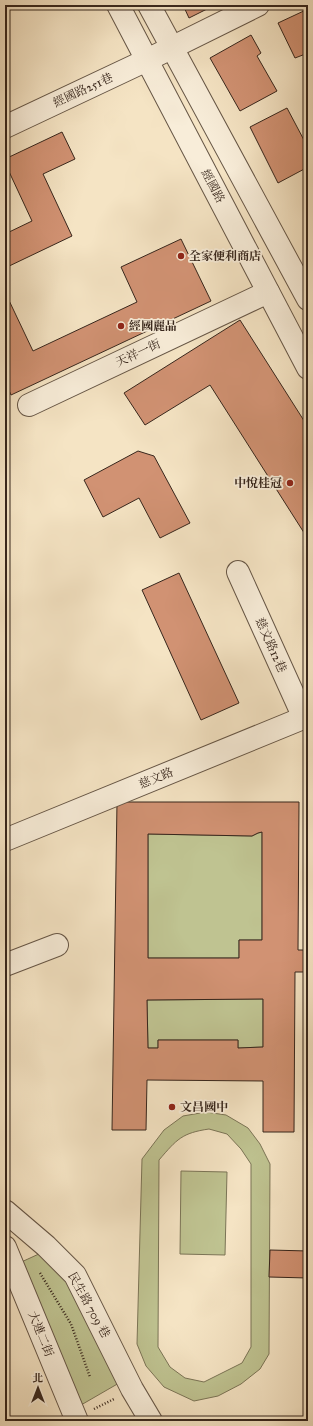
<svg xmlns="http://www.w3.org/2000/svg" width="313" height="1426" font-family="'IM FELL Great Primer','Noto Serif TC',serif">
<rect width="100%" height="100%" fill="#f5e4c4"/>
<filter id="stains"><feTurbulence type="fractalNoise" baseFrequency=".005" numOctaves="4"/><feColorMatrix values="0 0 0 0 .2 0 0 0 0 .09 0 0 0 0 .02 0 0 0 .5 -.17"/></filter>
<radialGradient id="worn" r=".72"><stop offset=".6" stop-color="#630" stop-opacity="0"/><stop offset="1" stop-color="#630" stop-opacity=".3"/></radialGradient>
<g fill="#bfc391" stroke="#7b7456" fill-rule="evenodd">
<polygon points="262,832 262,940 239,940 239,958 148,958 148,834 252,836 258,833"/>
<polygon points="263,999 263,1047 238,1048 238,1040 158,1040 158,1048 148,1048 147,1000"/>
<path d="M206,1112L226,1115L248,1128L260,1144L270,1164L269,1354L260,1369L241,1384L218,1396L194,1401L164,1387L146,1366L137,1344L142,1159L164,1130L183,1116ZM209,1129L227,1134L241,1149L251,1164V1347L242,1363L204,1382L185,1378L170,1367L158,1347L159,1160C177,1139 182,1133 209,1129Z"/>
<polygon points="181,1171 227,1172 225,1255 180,1254"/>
<polygon points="41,1253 68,1278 126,1379 81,1405 17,1264"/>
</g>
<g fill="#d19273" stroke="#37261c" fill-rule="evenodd">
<polygon points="183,5 215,5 189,18"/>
<polygon points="308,9 308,53 295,58 278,23"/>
<polygon points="251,35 261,53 257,56 277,91 240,111 210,58"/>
<polygon points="287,108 305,142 308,140 308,167 278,183 250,127"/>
<polygon points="62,132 75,159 43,174 72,236 5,268 5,234 32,221 5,163 5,159"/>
<polygon points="181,239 211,301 11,395 5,381 5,292 33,351 137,302 121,267"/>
<polygon points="240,320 308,427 308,539 210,385 145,425 124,393"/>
<polygon points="138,451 154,456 190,523 160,538 139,498 103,517 84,480"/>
<polygon points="179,573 239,703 201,720 142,590"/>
<path d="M117,802H299L298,950H308V972H295L294,1132H263V1081L147,1080L146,1130H112ZM262,832V940H239V958H148V834L252,836L258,833ZM263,999V1047L238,1048V1040H158V1048H148L147,1000Z"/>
<polygon points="270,1250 308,1251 308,1278 269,1277"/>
</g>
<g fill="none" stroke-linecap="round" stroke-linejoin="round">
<g stroke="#665646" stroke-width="24">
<g id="minor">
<polyline points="118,5 308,368"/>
<polyline points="149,5 308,299"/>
<polyline points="5,127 147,60 258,5"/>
<polyline points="29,405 268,292"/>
<polyline points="238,572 304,718"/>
<polyline points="5,840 308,716"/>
<polyline points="5,965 57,945"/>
<polyline points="5,1211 46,1246 75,1275 132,1389 151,1421"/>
<polyline points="5,1247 77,1421"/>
</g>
</g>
<g stroke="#37261c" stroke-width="2.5" stroke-dasharray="1 2" stroke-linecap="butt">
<polyline points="40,1273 71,1324 90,1377"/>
<polyline points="94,1409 114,1399"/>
</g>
<use href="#minor" stroke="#f8edd9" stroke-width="22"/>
</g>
<g fill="#8f2418" stroke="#f8edd9" stroke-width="1.5">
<circle cx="181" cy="256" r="4"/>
<circle cx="121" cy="326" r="4"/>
<circle cx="290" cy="483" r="4"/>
<circle cx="172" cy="1107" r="4"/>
</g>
<g text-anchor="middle" stroke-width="3.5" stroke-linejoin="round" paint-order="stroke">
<g font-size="12" fill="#37261c" stroke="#f8edd9">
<text transform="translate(83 90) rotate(-25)" y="4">經國路251巷</text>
<text transform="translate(213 186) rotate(62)" y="4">經國路</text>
<text transform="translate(138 353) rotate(-25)" y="4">天祥一街</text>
<text transform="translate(271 645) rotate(66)" y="4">慈文路12巷</text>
<text transform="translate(156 778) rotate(-22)" y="4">慈文路</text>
<text transform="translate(89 1305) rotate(61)" y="4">民生路 709 巷</text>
<text transform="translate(41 1334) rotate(68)" y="4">大連二街</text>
</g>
<g font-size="12" font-weight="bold" fill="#37261c" stroke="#f8edd9" text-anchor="start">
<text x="189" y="260">全家便利商店</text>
<text x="129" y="330">經國麗品</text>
<text x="282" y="487" text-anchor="end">中悅桂冠</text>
<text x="180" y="1111">文昌國中</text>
</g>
</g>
<rect width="313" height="1426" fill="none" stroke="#f5e4c4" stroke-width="20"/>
<rect x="6" y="6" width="301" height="1414" fill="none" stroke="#37261c" stroke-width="2"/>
<rect x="10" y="10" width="293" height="1406" fill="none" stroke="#37261c"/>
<g transform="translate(38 1388)" stroke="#f8edd9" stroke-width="3" paint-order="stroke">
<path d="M0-3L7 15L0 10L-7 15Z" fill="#37261c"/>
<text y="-6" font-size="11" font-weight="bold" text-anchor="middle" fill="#37261c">北</text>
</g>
<rect width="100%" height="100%" filter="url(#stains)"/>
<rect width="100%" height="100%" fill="url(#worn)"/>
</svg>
